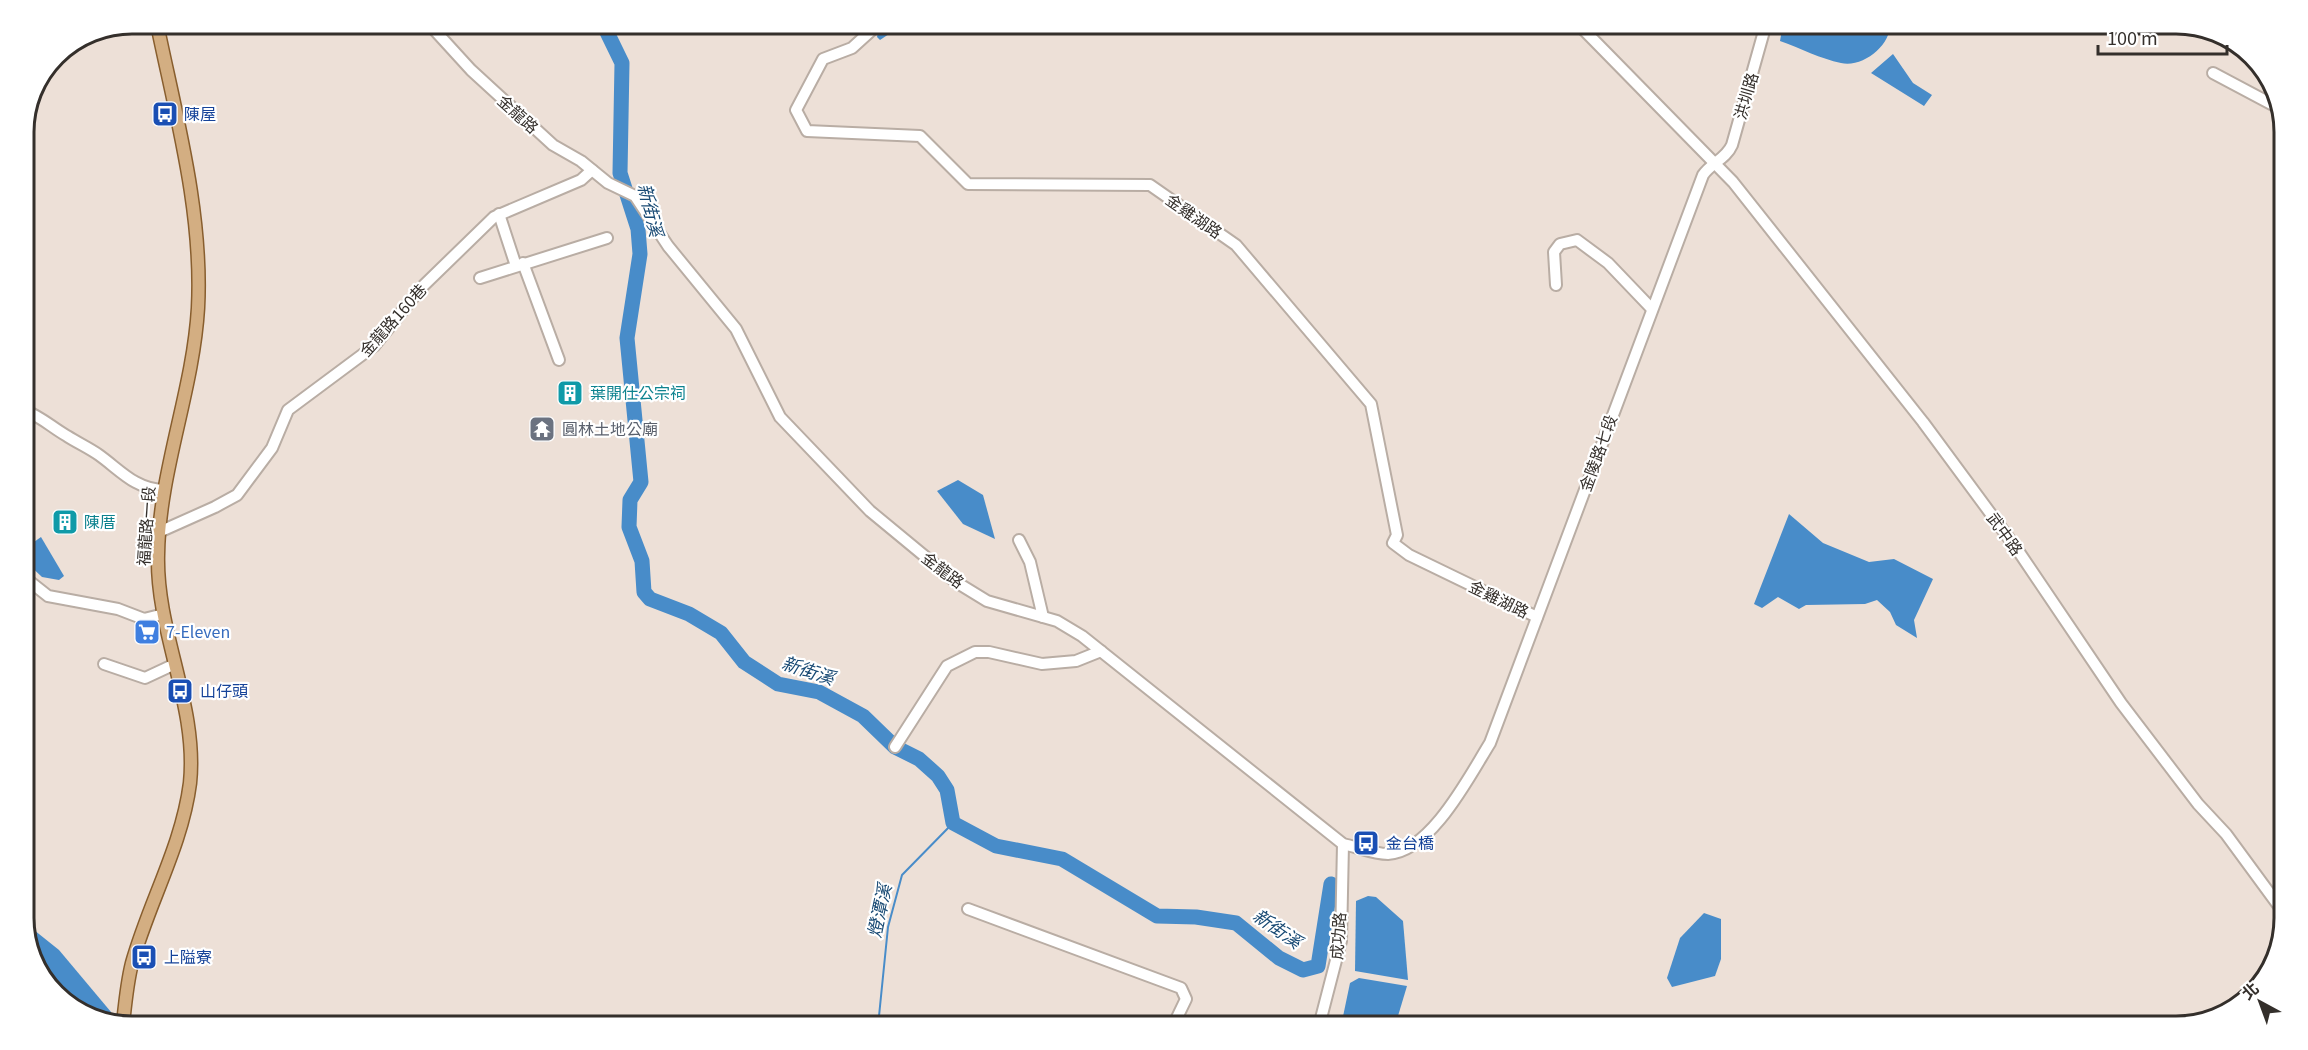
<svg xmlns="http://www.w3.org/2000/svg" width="2308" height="1050" font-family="Georgia,'Noto Sans TC',serif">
<rect width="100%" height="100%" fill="#ede0d7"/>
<g fill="#488cc9">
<polygon points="880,24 891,24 892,32 880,40 877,37"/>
<path d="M1783,24H1890C1891,45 1863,68 1841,63C1821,59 1800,48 1780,41Z"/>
<polygon points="1893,54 1913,83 1932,95 1924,106 1871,73"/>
<polygon points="958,480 983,495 995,539 963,524 937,491"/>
<polygon points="1789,514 1823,543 1869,562 1894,559 1933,579 1914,620 1917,638 1896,625 1890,612 1877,600 1865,604 1806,605 1799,609 1778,597 1762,608 1754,604"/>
<polygon points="41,537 64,576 59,580 42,577 25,561 27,547"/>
<polygon points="1368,896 1376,897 1403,921 1408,980 1355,971 1356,901"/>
<polygon points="1704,913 1721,919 1721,959 1715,976 1672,987 1667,978 1680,938"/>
<polygon points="24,922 59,950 111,1012 112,1022 91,1018 42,978"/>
<polygon points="1359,978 1407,986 1395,1026 1341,1026 1350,983"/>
</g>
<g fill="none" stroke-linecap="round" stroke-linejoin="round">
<polyline stroke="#488cc9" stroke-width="2" points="878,1026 888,927 902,875 953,823"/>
<polyline stroke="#488cc9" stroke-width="15" points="603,24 622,63 620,173 638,229 640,254 627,338 641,482 630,500 629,527 642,561 644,592 650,599 689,614 721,633 744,662 778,684 819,692 863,716 895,747 919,759 938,776 947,790 953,823 996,846 1062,859 1157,916 1196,917 1236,923 1279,958 1303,970 1318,966 1331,884"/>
<g stroke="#b9ada4" stroke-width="14">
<g id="minor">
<path d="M429,24L471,70L553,145L581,161L608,183L635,196L668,246L736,329L780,417L870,511L956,582L987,601L1057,621L1082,636L1343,844C1357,847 1374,854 1388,854C1431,852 1470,775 1490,743L1703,175C1711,163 1726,159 1732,145L1766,24"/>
<polyline points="873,24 874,28 852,48 823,59 796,110 807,131 920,136 968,184 1150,185 1236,245 1371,404 1397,535 1393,543 1409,555 1537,617"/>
<polyline points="1578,24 1733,182 1923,422 2019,552 2121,703 2198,804 2226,834 2284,913"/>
<polyline points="2213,73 2277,107"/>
<polyline points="499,214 516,266"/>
<polyline points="523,263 559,360"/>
<polyline points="480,278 607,238"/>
<polyline points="1556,285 1554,252 1560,244 1577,240 1608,263 1652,309"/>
<path d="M24,410C43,418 50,426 67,436C78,443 89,448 99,455C120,470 135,489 163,490"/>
<polyline points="159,532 215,507 237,495 272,448 288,410 374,346 420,289 494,217 581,180 592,170"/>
<polyline points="1019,540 1030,562 1043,617"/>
<polyline points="24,577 48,596 118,609 144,619 164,614"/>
<polyline points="104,664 145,678 175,664"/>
<polyline points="895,747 947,666 975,652 989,652 1042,664 1076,661 1101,651"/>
<polyline points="968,909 1181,988 1186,999 1173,1026"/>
<polyline points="1319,1026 1341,941 1343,844"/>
</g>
</g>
<g stroke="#885e2e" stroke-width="15">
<path id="major" d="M123,1024C125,1004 127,983 132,963C149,902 182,846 190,783C198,706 156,632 158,555C159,471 193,392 198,308C203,213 176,116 157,24"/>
</g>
<use href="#minor" stroke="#fff" stroke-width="10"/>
<use href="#major" stroke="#d3ae82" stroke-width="12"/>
</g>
<defs>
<g id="bus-square" transform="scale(1.35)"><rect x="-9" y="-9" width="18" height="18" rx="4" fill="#1a4fb4" stroke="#fff"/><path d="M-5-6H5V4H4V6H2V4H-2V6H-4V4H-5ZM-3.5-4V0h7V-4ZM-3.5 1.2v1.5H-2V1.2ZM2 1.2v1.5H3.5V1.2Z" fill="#fff"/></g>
<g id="building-square" transform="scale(1.35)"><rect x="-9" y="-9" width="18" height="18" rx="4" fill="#0f9aa8" stroke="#fff"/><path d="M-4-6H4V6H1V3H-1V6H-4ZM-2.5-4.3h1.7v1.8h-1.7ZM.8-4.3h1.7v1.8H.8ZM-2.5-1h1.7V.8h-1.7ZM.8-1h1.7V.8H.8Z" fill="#fff"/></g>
<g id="temple-square" transform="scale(1.35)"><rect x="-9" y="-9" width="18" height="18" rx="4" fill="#6b7280" stroke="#fff"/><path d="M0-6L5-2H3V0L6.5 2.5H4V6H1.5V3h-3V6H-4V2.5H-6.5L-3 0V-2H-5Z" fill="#fff"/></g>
<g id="supermarket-square" transform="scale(1.35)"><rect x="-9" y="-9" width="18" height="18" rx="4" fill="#3f7fe0" stroke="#fff"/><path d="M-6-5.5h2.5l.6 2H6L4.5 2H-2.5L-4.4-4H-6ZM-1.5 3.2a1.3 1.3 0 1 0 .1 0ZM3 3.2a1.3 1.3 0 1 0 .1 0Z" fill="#fff"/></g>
</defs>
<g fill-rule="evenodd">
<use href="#bus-square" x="165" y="114"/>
<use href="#building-square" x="570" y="393"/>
<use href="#temple-square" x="542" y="429"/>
<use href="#building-square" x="65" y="522"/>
<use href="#supermarket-square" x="147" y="632"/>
<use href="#bus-square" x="180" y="691"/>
<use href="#bus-square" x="1366" y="843"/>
<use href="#bus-square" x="144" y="957"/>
</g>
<g text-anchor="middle" stroke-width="4.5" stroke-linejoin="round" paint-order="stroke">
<g font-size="16" fill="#342f2b" stroke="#fff">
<text transform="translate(1746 96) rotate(-74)" y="6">洪圳路</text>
<text transform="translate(518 114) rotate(42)" y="6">金龍路</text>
<text transform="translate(1194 216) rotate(35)" y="6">金雞湖路</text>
<text transform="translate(393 320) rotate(-48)" y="6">金龍路160巷</text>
<text transform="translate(1598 453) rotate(-70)" y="6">金陵路七段</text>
<text transform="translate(146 526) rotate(-86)" y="6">福龍路一段</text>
<text transform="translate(2005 534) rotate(54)" y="6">武中路</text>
<text transform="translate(943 570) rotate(37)" y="6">金龍路</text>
<text transform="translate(1499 599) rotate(26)" y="6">金雞湖路</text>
<text transform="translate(1338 936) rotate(-86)" y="6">成功路</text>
</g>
<g font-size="16" fill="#164399" stroke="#fff" text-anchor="start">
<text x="184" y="120">陳屋</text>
<text x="200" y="697">山仔頭</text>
<text x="1386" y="849">金台橋</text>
<text x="164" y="963">上隘寮</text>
</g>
<g font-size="16" fill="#0d838f" stroke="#fff" text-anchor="start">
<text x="590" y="399">葉開仕公宗祠</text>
<text x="84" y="528">陳厝</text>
</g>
<g font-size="16" fill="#5b616d" stroke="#fff" text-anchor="start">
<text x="562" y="435">圓林土地公廟</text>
</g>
<g font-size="16" fill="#366cbe" stroke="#fff" text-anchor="start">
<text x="166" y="638">7-Eleven</text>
</g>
<g font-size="18" font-style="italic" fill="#194a74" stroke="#fff">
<text transform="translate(650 210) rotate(76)" y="6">新街溪</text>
<text transform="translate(808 671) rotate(18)" y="6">新街溪</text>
<text transform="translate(880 911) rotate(-78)" y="6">燈潭溪</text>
<text transform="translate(1277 929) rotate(35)" y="6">新街溪</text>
</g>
</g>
<path d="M0 0H2308V1050H0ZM132 34H2176A98 98 0 0 1 2274 132V918A98 98 0 0 1 2176 1016H132A98 98 0 0 1 34 918V132A98 98 0 0 1 132 34Z" fill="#fff" fill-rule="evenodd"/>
<path fill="none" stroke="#342f2b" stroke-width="3" d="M132 34H2176A98 98 0 0 1 2274 132V918A98 98 0 0 1 2176 1016H132A98 98 0 0 1 34 918V132A98 98 0 0 1 132 34Z"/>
<g transform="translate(2260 1002) rotate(319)" stroke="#ffffff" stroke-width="4.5" paint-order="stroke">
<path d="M0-4.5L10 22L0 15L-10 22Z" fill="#342f2b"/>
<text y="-9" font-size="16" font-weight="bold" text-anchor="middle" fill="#342f2b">北</text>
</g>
<path d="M2098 45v9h129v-9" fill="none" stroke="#342f2b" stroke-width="3"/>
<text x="2107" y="45" font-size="18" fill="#342f2b" stroke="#ffffff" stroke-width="4.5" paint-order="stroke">100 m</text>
</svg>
